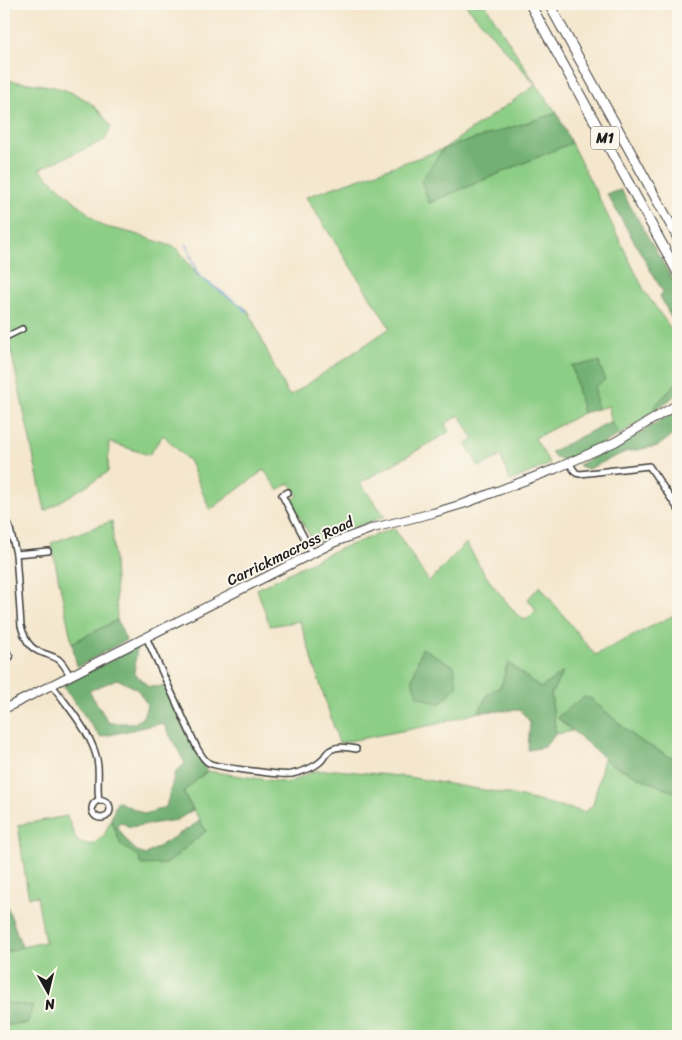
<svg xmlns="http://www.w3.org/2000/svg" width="682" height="1040" font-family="Sriracha,sans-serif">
<rect width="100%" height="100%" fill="#fbf7ec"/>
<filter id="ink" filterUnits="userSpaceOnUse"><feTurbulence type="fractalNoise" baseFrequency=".02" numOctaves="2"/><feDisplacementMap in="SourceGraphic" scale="10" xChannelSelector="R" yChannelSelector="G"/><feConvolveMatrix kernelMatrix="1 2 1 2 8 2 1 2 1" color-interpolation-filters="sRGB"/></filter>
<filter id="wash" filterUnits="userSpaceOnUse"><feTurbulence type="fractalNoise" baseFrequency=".0096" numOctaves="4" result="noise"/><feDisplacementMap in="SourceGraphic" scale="20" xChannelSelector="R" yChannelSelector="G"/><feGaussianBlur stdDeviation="1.12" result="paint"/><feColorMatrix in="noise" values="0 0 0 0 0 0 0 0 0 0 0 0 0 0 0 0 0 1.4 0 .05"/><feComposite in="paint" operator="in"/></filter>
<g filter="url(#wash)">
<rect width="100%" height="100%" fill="#f4e7ce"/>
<g fill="#8dce86" stroke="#547551">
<path d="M465,4H485L536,85L557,113L443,149L429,203L571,143L598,196L645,292L678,339V381L653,408H659L619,435L611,421L609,406L597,409L595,387L572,365L583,413L535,438L550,464L510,481L501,456L479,467L466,444L474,440L460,415L445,424L449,432L360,483L385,516L314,543L291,502L298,495L290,483L278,490L264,470L210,510L190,462L163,435L149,455L109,442L108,472L45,511L9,341L4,342V80C48,86 86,85 111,127L105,140L39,169L102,226L132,233L177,248L198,276L248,310L286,391L290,396L390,328L306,197L443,149L536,85Z"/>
<polygon points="112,521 117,620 72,643 51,543"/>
<polygon points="394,528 429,582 466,543 488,579 517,615 526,620 536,610 528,599 540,586 595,655 678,613 678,780 674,759 637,739 590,698 557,718 572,731 556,734 551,694 562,673 541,688 526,677 508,663 501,686 487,695 479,712 437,724 339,743 300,621 270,626 257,589 329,553"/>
<polygon points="604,758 611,764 663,788 678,793 678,1036 4,1036 4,1025 27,1024 32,1006 5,1003 4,953 22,947 45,942 37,896 29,897 27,888 18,825 67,816 77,841 92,845 104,836 111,819 121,845 138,856 142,865 206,831 183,792 207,771 288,783 314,771 336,770 408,777 508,794 585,812 593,805"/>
</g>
<g fill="#72b173" stroke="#476648" fill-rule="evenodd">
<polygon points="557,113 571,143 429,203 421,181 443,149"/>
<polygon points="621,190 678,289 678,331 660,296 663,292 607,194"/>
<polygon points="599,362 605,380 595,387 597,409 583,413 572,365"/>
<polygon points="678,381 678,393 659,408 653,408"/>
<polygon points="678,409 678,431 658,446 625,452 588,469 578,465 637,435"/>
<polygon points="611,421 619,435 597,447 564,460 555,458 551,452"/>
<polygon points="117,620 126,640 77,667 72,643"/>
<path d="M137,647L134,673L149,687L164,686L207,771L183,792L193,810L177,820L129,827L121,822L116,825C125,838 130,849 145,855L200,821L206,831L167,864L142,865L138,856L121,845L111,819L117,801L145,814L166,807L175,773L185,763L163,723L100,737L63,686ZM117,679L137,689L147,704L144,716L135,723H109L89,691Z"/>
<polygon points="422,648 454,666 457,686 440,704 417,696 412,680"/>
<polygon points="508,662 526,677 541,688 563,672 551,694 556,734 544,747 528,750 530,722 520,710 479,712 487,695 501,686"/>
<polygon points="584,697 590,698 637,739 674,759 678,780 678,793 663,788 611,764 557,717"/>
<polygon points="4,897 22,947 4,953"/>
<polygon points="4,998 5,1003 33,1006 27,1024 4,1025"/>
</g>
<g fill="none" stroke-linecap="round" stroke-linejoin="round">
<polyline stroke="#669ed4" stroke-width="2" points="187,245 196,271 200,277 240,305 247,312"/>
</g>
</g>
<g filter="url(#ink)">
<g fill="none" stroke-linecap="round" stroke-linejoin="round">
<g stroke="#3c3a37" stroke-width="8">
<g id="minor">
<polyline points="4,338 22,329"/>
<polyline points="569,463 576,473 580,474 649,466 678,509"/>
<polyline points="288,492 282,495 312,553"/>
<path d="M4,514L10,529L16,554L21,626C25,639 29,649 43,653C48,655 53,656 58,659C63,663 67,670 70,676"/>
<polyline points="16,554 48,551"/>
<path d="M146,637L197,748C201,754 203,760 209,763C215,767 285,776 292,774C301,772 313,768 320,762C323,760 324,756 327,753C334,745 346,747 356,749"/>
<polyline points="4,648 10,657 4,660"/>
<path d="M52,685C68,707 96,738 98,766C99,777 97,789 99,801"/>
<circle cx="101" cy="809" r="9"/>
</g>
</g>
<g stroke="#3c3a37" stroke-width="10">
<polyline id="secondary" points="4,709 335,542 373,528 433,513 466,503 555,469 615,442 678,404"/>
</g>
<g stroke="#3c3a37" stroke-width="11">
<g id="motorway">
<polyline points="530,4 678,273"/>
<polyline points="549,4 678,238"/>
</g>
</g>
<use href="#minor" stroke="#fff" stroke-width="5"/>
<use href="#secondary" stroke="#fff" stroke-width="8"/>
<use href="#motorway" stroke="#fff" stroke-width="9"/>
</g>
</g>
<g text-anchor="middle" stroke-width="4" stroke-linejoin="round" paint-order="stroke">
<rect fill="#fbf7ec" stroke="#5f5e5a" stroke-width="1" x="591" y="126.5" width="28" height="23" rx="4"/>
<g font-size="14" font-weight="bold" fill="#1c1c1c">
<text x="605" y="143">M1</text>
</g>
<g font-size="15" fill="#1c1c1c" stroke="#fbf7ec">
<text transform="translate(290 551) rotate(-26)" y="5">Carrickmacross Road</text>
</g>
</g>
<rect width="682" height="1040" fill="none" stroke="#fbf7ec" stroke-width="20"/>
<g transform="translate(48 992) rotate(172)" stroke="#fbf7ec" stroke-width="4" paint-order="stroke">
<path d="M0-4L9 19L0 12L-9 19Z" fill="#1c1c1c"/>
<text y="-8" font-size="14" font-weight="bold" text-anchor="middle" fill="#1c1c1c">N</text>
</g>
</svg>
